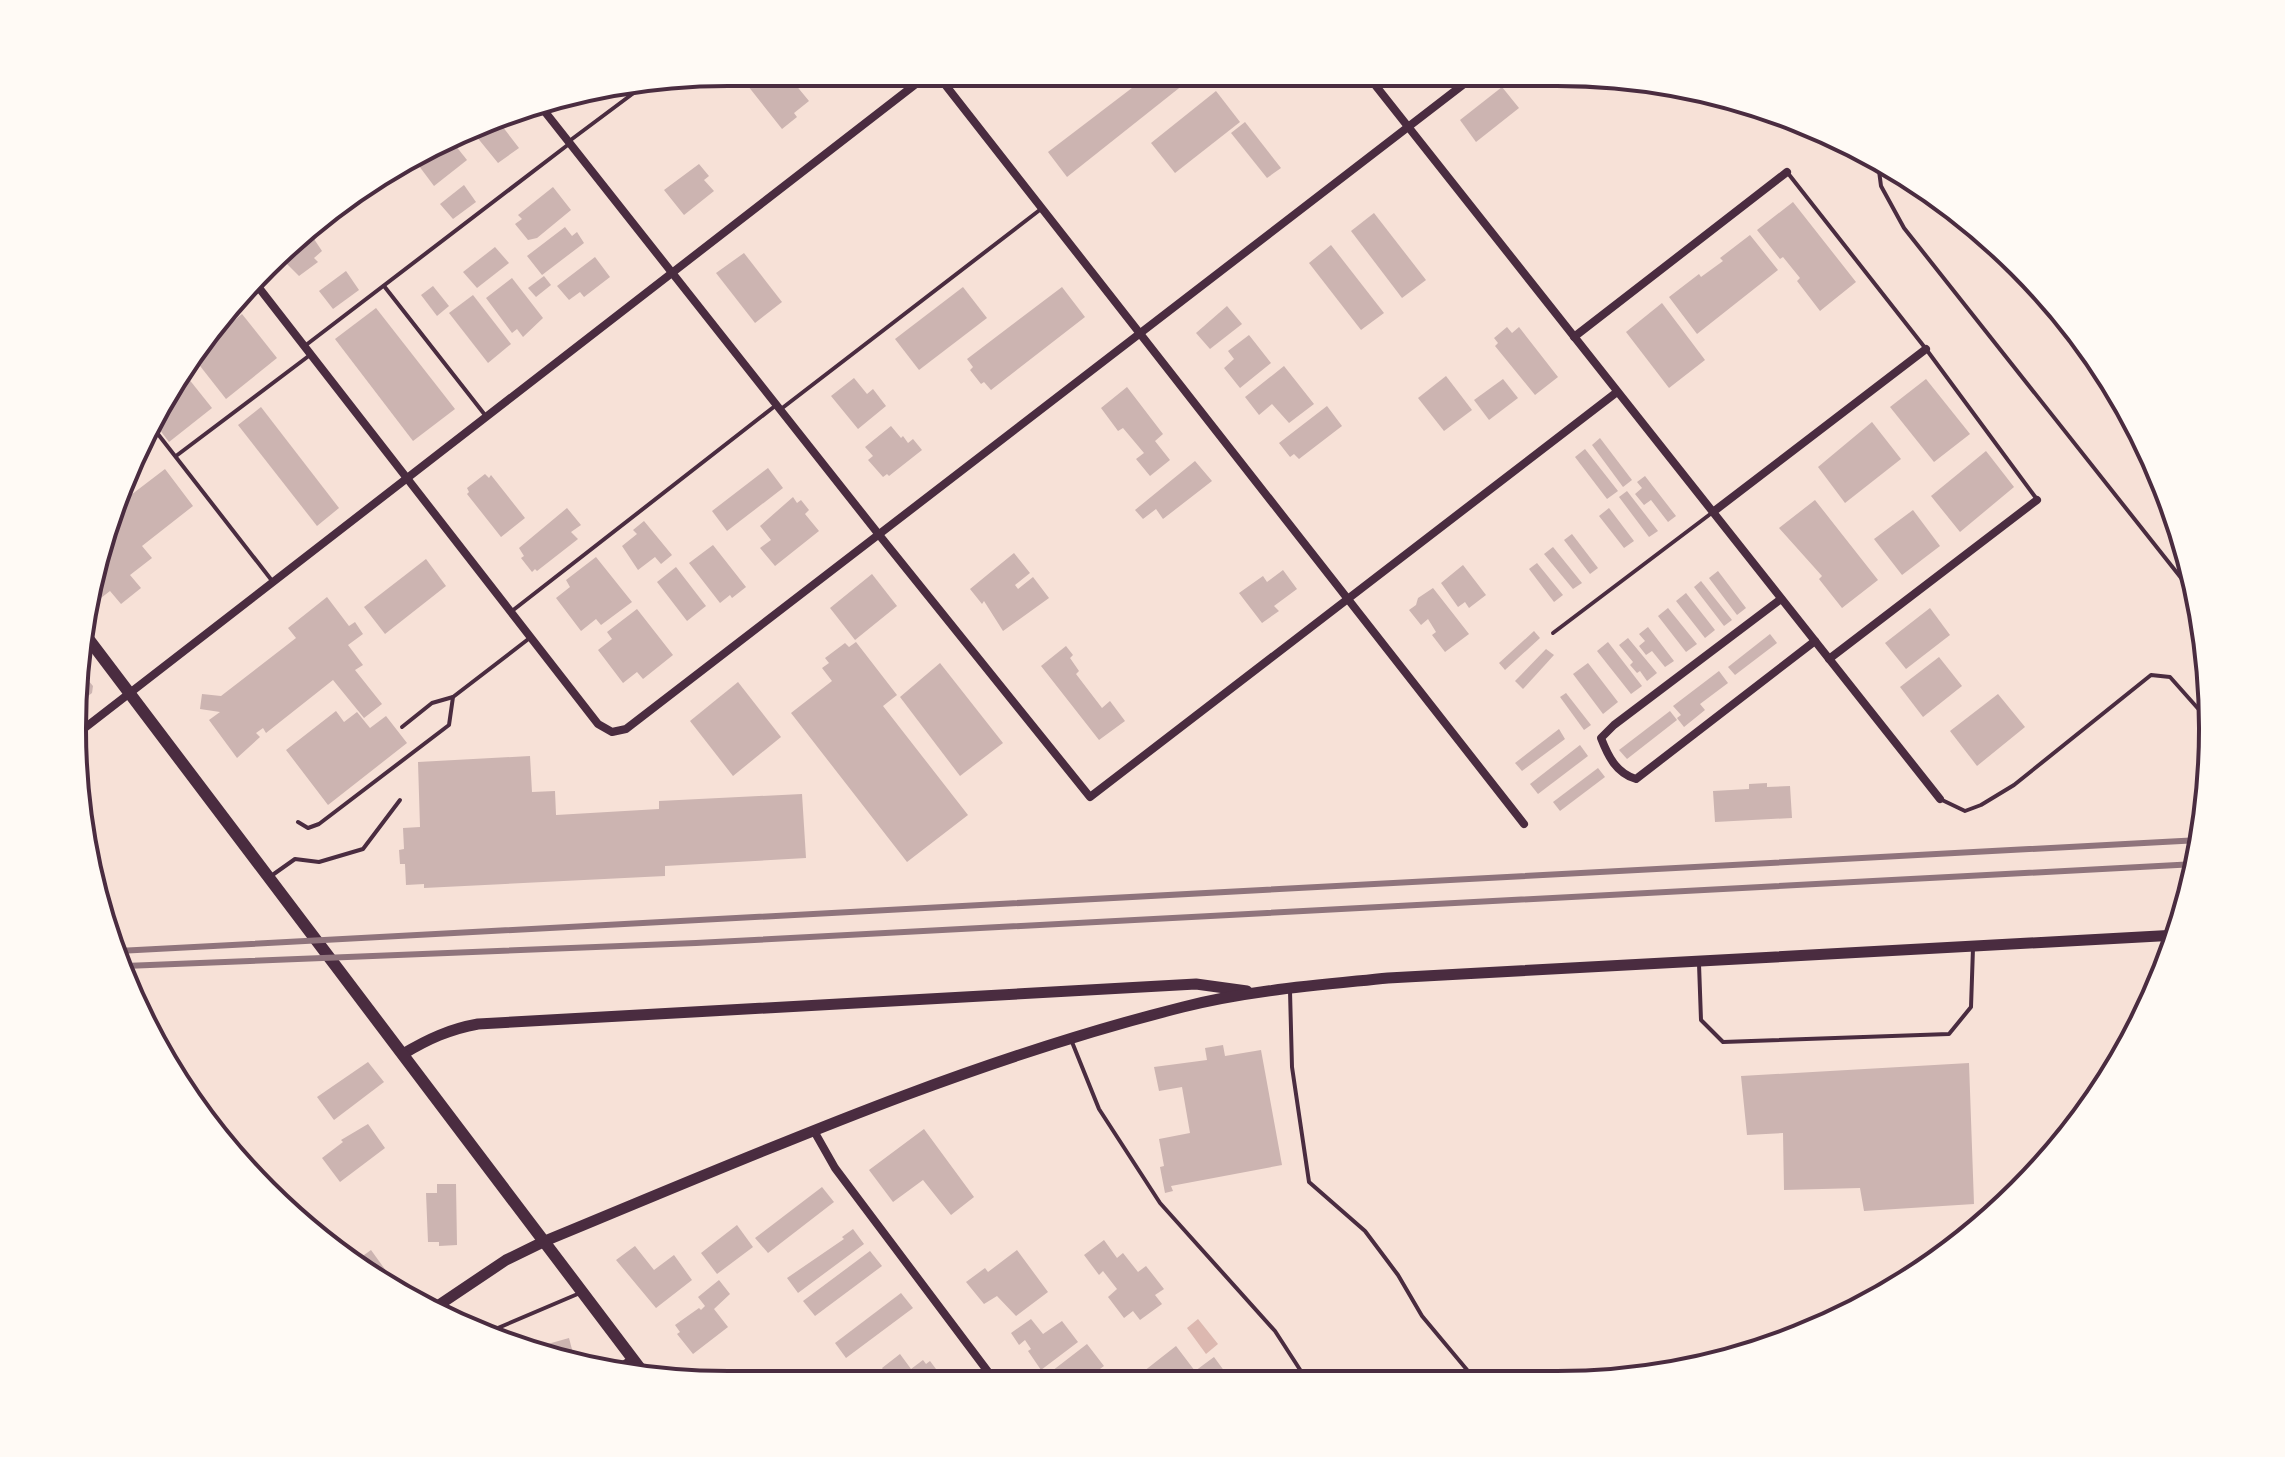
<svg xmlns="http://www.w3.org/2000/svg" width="2285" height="1457" font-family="Lora,serif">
<rect width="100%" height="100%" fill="#f7e1d7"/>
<polygon fill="#dcb8b0" points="1198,1319 1218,1344 1206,1354 1187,1328"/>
<g fill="#ccb4b1">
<polygon points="737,72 785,72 809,101 794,113 797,117 782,129"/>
<polygon points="1149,75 1191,75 1193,77 1067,177 1048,152"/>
<polygon points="1502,87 1519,108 1476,142 1460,120"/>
<polygon points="1216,91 1240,122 1175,173 1151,143"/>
<polygon points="496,118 519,148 498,163 476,136 472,138 467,132"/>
<polygon points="1245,122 1281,168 1267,178 1231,133"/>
<polygon points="451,140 467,160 434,186 413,158"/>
<polygon points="699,164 709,176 704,180 714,191 684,215 664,190"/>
<polygon points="464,185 476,202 453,219 440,204"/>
<polygon points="553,187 571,210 537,238 528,240 515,224 522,219 518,215"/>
<polygon points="1793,202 1856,282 1820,311 1797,281 1800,278 1783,257 1780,259 1757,230"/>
<polygon points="1374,213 1426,280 1402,298 1351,231"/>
<polygon points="565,227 572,236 577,232 584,243 542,275 527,256"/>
<polygon points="310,233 322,251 314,258 318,262 299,276 282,259"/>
<polygon points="1750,235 1778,270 1697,334 1669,297 1699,274 1701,277 1723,261 1720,258"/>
<polygon points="1331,245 1384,313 1361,330 1309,263"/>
<polygon points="495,247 509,263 477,288 463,272"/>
<polygon points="744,253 782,302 755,323 716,273"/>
<polygon points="595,257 610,277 584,297 580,292 569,300 557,286"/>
<polygon points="346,271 359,290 333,309 319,291"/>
<polygon points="544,276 551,285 536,297 528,288"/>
<polygon points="512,278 543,318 523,337 517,329 512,333 486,298"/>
<polygon points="433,286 449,306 437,316 421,295"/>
<polygon points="963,287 987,318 919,370 895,339"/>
<polygon points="1062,287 1085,317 991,390 984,382 981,384 970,370 973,367 967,359"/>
<polygon points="473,295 511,344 488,363 449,313"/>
<polygon points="1662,303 1705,360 1669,388 1626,332"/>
<polygon points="1227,306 1242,324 1210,349 1196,333"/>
<polygon points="376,308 455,409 413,441 335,339"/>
<polygon points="242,314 277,358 226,399 193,357 197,350"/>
<polygon points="1507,327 1512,333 1519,327 1558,377 1535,395 1495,346 1498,343 1494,338"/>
<polygon points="1249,335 1271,363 1240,388 1224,368 1234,359 1228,351"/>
<polygon points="1284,366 1314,404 1289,423 1272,404 1259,415 1245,397"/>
<polygon points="184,373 212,408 169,442 156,425"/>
<polygon points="1446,376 1472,410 1444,431 1418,398"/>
<polygon points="854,378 867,394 873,389 886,406 858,429 831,396"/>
<polygon points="1503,379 1518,398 1489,420 1474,400"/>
<polygon points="1926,379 1970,434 1934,462 1890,407"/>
<polygon points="1127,387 1163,434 1155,441 1170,460 1150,476 1136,459 1144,453 1123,428 1118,431 1101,408"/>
<polygon points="1327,406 1342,426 1299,459 1294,454 1290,457 1279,443"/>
<polygon points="261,407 339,508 317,526 238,425"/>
<polygon points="1872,422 1901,459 1845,503 1818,467"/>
<polygon points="891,426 901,438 903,436 908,443 913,439 922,450 889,476 887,474 883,477 868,460 873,456 865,447"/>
<polygon points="1600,438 1632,480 1623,487 1592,445"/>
<polygon points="1585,449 1618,491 1607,499 1575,457"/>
<polygon points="1986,451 2014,487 1960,532 1931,496"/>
<polygon points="1195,461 1212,481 1163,519 1156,509 1143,519 1135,510"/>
<polygon points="768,468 783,488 727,531 712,511"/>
<polygon points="165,469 193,506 142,546 152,558 130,575 141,588 121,604 110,591 97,601 94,597 107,517 110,511"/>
<polygon points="485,474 489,478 491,475 525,518 501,537 467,494 469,492 467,488"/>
<polygon points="1645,476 1676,516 1668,522 1651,500 1644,505 1635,494 1642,488 1637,482"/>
<polygon points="1627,491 1658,531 1649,537 1619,497"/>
<polygon points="793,497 797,503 801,500 809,510 805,514 819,531 775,566 760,548 771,540 760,526"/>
<polygon points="1815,500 1878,580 1842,608 1819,579 1822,576 1779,528"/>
<polygon points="567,508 581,525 571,532 578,539 537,571 535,569 532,572 521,558 524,556 519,548"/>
<polygon points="1609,508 1634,541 1624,548 1599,516"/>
<polygon points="1913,510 1940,546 1902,575 1874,539"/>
<polygon points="644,521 672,555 661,564 655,557 638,570 622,546 637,534 633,530"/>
<polygon points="1572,534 1598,568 1590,574 1564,540"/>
<polygon points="713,545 746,587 732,598 730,595 720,603 689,563"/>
<polygon points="1553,547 1582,583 1573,589 1544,554"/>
<polygon points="1014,553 1030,573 1015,585 1018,589 1033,577 1049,598 1003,631 984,601 982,604 970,589"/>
<polygon points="596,557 632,602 601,625 596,619 581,631 556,598 570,587 566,580"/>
<polygon points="426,559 446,586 385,634 364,607"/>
<polygon points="1537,563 1563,595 1554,602 1529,569"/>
<polygon points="1463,565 1486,595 1469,608 1465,602 1458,607 1441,583"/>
<polygon points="676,567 706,606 687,621 657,582"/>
<polygon points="1283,570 1297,589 1274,606 1279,611 1262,623 1239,593 1263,576 1267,582"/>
<polygon points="1718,571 1746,608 1737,615 1709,578"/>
<polygon points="872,574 897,606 855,640 830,608"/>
<polygon points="1701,581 1732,620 1724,626 1694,587"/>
<polygon points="1433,588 1469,634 1445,652 1432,635 1436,632 1428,619 1421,625 1409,610 1416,605 1418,598"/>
<polygon points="1686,593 1715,630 1705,638 1676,601"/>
<polygon points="327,597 349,626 355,622 363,634 348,645 363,665 355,670 382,704 364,718 333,680 266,733 263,728 256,733 260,737 237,758 209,720 220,712 200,709 202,694 221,696 296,638 288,628"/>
<polygon points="1668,608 1697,644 1686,652 1658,616"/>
<polygon points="1930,608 1950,635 1906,669 1885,643"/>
<polygon points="637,609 673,655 643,679 637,672 623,683 598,650 612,639 607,632"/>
<polygon points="1648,627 1674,661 1665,667 1652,651 1646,655 1639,646 1645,641 1639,634"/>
<polygon points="1534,631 1540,638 1505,670 1499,663"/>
<polygon points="1770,634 1777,643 1735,675 1728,667"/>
<polygon points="1628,638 1657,673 1647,681 1640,671 1637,673 1630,665 1633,662 1619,645"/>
<polygon points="856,642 897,695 883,706 968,815 907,862 791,713 832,681 822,668 829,663 825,658 845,643 849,647"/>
<polygon points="1608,642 1642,686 1631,694 1597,651"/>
<polygon points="1066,646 1073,655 1070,658 1079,671 1076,674 1102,708 1110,701 1125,721 1099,740 1041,666"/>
<polygon points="1546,649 1554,655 1523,689 1515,681"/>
<polygon points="1939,657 1962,686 1923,717 1900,687"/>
<polygon points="940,663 1003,743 960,776 900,697"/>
<polygon points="1588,663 1618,702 1603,714 1573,674"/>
<polygon points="1719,671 1728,683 1700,704 1705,710 1684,727 1677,718 1681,715 1673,706"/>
<polygon points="81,672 93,686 92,693 76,705"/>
<polygon points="738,682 781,737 733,776 690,721"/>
<polygon points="1566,693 1591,725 1584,730 1560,697"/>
<polygon points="1998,694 2025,727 1977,766 1950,731"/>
<polygon points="336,711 344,722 357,712 370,728 386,716 407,743 328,805 286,750"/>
<polygon points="1670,711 1677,720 1627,759 1619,750"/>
<polygon points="1559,729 1565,739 1522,771 1515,763"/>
<polygon points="1580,745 1588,756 1538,794 1530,784"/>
<polygon points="530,756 532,792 555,791 556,815 659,809 659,801 802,794 806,858 665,866 665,876 424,888 424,884 406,885 405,864 400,864 399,850 404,849 403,828 420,827 418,762"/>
<polygon points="1598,768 1605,777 1560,811 1553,802"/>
<polygon points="1767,783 1767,787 1790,786 1792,818 1715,822 1713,791 1749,789 1749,784"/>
<polygon points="1223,1045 1225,1056 1261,1050 1282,1165 1171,1186 1173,1191 1165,1193 1160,1167 1164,1166 1159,1139 1190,1133 1182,1087 1159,1091 1154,1067 1207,1060 1205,1048"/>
<polygon points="368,1062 384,1082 334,1120 317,1097"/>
<polygon points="1969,1063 1974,1204 1864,1211 1860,1188 1784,1190 1783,1133 1747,1135 1741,1076"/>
<polygon points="368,1124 385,1148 340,1182 322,1158 343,1142 341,1140"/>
<polygon points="924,1129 974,1197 951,1215 923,1180 893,1202 869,1170"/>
<polygon points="437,1184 456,1184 457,1245 439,1246 439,1242 428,1242 426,1193 437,1193"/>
<polygon points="822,1187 834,1202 768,1253 755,1238"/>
<polygon points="737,1225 753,1247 717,1274 701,1253"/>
<polygon points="853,1229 864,1244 798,1293 787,1278 844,1239 842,1237"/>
<polygon points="1104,1240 1117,1258 1123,1253 1138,1272 1146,1266 1164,1289 1155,1295 1162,1304 1140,1320 1133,1311 1124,1318 1108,1297 1117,1289 1103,1271 1099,1275 1084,1255"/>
<polygon points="635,1246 654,1270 674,1255 692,1280 656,1308 616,1260"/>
<polygon points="371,1250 392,1279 387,1283 353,1263"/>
<polygon points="1017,1250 1048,1292 1016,1316 997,1296 984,1304 966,1282 985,1268 988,1272"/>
<polygon points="870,1251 882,1266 815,1316 803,1301"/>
<polygon points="719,1280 730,1294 714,1309 728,1327 693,1354 677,1334 680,1332 675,1325 699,1308 701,1310 705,1306 698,1297"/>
<polygon points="901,1293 913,1308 846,1358 835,1343"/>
<polygon points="1031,1319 1043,1334 1062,1321 1078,1342 1041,1370 1028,1351 1031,1349 1025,1340 1019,1345 1011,1333"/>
<polygon points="569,1338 575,1361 530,1349"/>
<polygon points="1087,1344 1104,1366 1089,1377 1092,1381 1059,1381 1052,1371"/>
<polygon points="1176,1346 1195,1371 1214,1357 1225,1372 1212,1382 1144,1382 1139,1375"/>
<polygon points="900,1354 911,1369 923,1360 926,1364 930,1361 945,1381 891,1381 882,1368"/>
</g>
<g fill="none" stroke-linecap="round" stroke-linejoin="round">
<g stroke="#4a2c40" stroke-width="4">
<polyline points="568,142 643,86"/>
<polyline points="1878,163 1881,186 1904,228 2197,598"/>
<polyline points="1787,172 1926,349 2036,498"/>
<polyline points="384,286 485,415"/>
<polyline points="306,345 569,144"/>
<polyline points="781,409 1041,209"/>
<polyline points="154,429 273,582"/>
<polyline points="176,456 310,355"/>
<polyline points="512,611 775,406"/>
<polyline points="1553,633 1713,512"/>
<polyline points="402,727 432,703 453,697"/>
<polyline points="1940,799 1965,811 1981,805 2014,785 2151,675 2170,677 2210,722"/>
<polyline points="298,822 308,828 319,824 449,725 453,697 531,637"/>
<polyline points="271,876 295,859 319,862 363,849 400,800"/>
<polyline points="1699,964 1701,1020 1723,1042 1949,1034 1971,1007 1973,948"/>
<polyline points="1290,991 1292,1067 1309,1182 1365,1231 1398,1275 1422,1316 1478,1383"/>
<polyline points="1072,1042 1099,1109 1160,1203 1275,1331 1308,1382"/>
<polyline points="479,1336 580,1293"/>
<polyline points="610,1371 629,1359"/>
</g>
<g stroke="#4a2c40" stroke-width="8">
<polyline points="936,73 1524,824"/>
<polyline points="1368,76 1940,799"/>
<polyline points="538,103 880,536 1090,797 1617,392"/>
<polyline points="256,284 598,724 612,732 626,729 1473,77"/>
<polyline points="1574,337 1787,172"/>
<polyline points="1713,512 1926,349"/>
<path d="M1781,599L1614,725L1601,738C1608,756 1616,773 1636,779L1815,641"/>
<polyline points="1829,659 2037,500"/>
<polyline points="73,737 930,73"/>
<polyline points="814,1131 835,1168 995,1381"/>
</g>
<g stroke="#4a2c40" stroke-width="11">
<path d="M403,1054C428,1039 450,1029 478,1024L1196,984L1247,991"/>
<path d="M433,1309L506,1260L545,1241C754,1155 963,1062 1183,1007C1250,990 1320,985 1388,978L2177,935"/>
</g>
<polyline stroke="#4a2c40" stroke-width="12" points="87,637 648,1379"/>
<g stroke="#8f747c" stroke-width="6">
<polyline points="118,951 2200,840"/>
<polyline points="125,966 696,943 2196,864"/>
</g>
</g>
<path d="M0 0H2285V1457H0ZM728 86H1557A642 642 0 0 1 2199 728V729A642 642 0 0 1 1557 1371H728A642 642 0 0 1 86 729V728A642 642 0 0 1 728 86Z" fill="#fffaf5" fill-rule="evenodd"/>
<path fill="none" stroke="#4a2c40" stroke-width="4" d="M728 86H1557A642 642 0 0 1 2199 728V729A642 642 0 0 1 1557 1371H728A642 642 0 0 1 86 729V728A642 642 0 0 1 728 86Z"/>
</svg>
